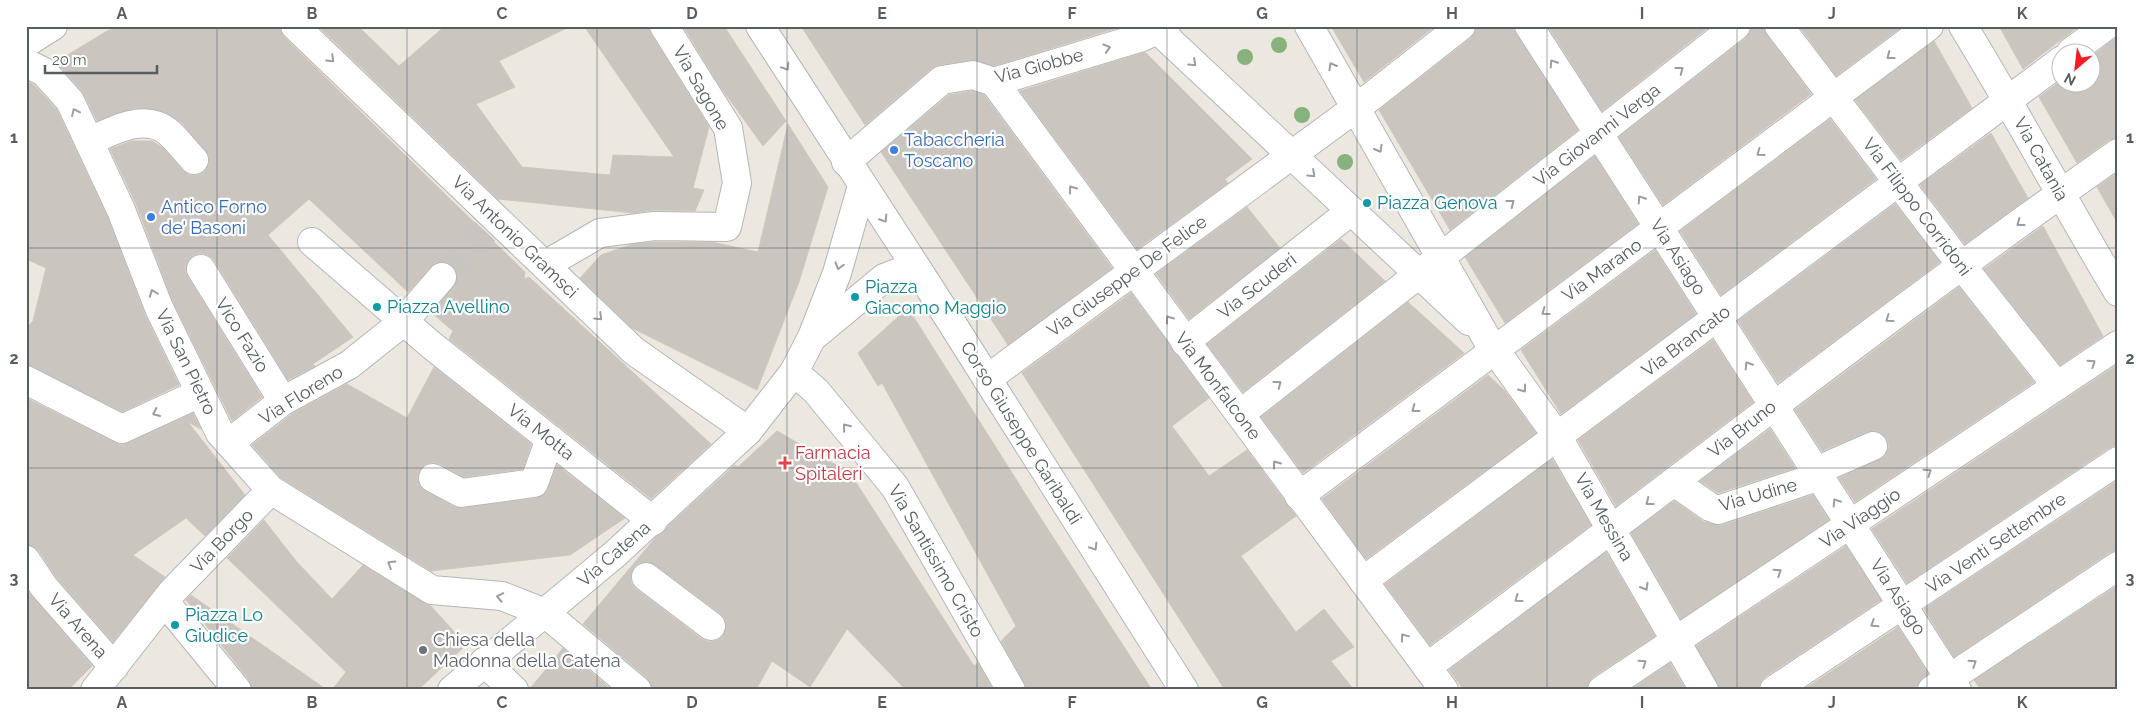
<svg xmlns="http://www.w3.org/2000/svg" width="2144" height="716" font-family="Raleway,sans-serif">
<rect width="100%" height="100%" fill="#ede8df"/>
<g fill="#cac5be" stroke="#d2c8bd" fill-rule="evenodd">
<polygon points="120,26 280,26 284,37 525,272 524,279 529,277 711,444 651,499 449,339 453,331 432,313 457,280 457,272 453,266 444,262 436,262 408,292 309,199 268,235 353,337 313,364 315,366 288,380 214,260 208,255 200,253 192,256 187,262 185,270 188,277 262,397 232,421 173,302 136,204 110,149 131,141 152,141 163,148 183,171 190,175 198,175 205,171 209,164 209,156 182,123 162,111 135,108 97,121 82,91 56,62 107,31"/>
<polygon points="318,26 358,26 399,66 445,26 571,26 499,61 515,87 476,104 522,167 610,175 613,155 674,157 584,26 648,26 651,34 709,127 693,188 704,190 695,211 654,210 633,213 498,199"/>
<polygon points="683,26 724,26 786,121 763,146 719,85"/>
<polygon points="801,26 1119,26 1120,27 994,66 971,60 939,65 932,68 865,125"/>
<polygon points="1331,26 1435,26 1364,82"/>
<polygon points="1476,26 1513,26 1516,34 1578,130 1450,230 1379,110 1471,38"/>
<polygon points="1548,26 1710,26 1602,111"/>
<polygon points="1751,26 1764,26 1767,35 1811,94 1663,205 1619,137 1746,38"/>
<polygon points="1799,26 1903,26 1836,76"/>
<polygon points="1999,26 2079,26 2023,69"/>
<polygon points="2118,36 2118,138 2109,140 2077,163 2039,97 2062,80 2062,82 2092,82 2092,56"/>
<polygon points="1934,41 1972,108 1901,160 1855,100"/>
<polygon points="1145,52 1252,159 1225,179 1228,183 1137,249 1020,91"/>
<polygon points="26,81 34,85 57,110 107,216 145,315 179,385 122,412 26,365 26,328 33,321 46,268 26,259"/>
<polygon points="972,91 984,95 1112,268 1008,345 881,152 949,95"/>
<polygon points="1830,119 1876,179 1721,295 1680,231"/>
<polygon points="788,124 828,187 799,282 757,390 632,328 580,278 601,255 633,244 655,242 712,242 758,252"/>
<polygon points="1991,133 2028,198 1965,244 1920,185"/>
<polygon points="1595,156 1638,224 1505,323 1465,257"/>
<polygon points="2118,172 2118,224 2097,187"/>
<polygon points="1895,204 1940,262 1778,383 1738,321"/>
<polygon points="1247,207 1280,248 1189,319 1156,274"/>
<polygon points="2043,226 2103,336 2060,365 1984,269"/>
<polygon points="1341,239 1385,281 1243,392 1207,344"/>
<polygon points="1655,250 1696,314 1561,414 1521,350"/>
<polygon points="1959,287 2034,382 1855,502 1839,478 1885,456 1889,447 1887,439 1883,434 1875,431 1867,432 1822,451 1795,410"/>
<polygon points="1131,293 1209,398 1172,426 1209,476 1247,450 1296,516 1241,556 1296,632 1324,609 1354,647 1331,661 1354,690 1225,690 1022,373"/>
<polygon points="1408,302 1464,353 1303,473 1261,417"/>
<polygon points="908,308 1038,514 1152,690 1027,690 1001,641 1016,626 882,383 878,386 858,353"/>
<polygon points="1713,340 1753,402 1616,506 1578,440"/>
<polygon points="2118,364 2118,445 2109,448 1907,583 1872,529"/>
<polygon points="434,367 531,444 523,469 464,477 440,464 432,462 425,465 420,470 417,478 420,486 425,491 454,507 463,508 536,498 543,495 548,489 557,465 625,518 570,555 431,571 281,478 252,445 292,414 347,384 407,418"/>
<polygon points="1488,375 1505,391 1536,433 1366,559 1322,499"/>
<polygon points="26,398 121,445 193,413 201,429 188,422 245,495 205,536 186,518 133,555 165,577 113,642 56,577 39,551 26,545"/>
<polygon points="1770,429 1795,468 1718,493 1700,481"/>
<path d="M777,431L850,473L974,666L978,663L993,690H906L847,629L810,687L772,661L756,690H652L647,678L583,624L656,537L735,465L738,467ZM647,562L655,565L721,614L725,619L726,627L723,636L718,640L710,642L702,639L636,589L631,583V575L634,567L639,563Z"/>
<polygon points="1552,459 1591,525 1430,645 1385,584"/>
<polygon points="2118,480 2118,550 2109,553 1954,657 1924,609"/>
<polygon points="1813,495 1829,520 1681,619 1631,533 1674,501 1704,522 1722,525"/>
<polygon points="264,520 296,561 332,599 363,565 430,605 466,645 418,690 332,690 346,672 227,558"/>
<polygon points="1846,546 1881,600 1765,677 1760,683 1759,690 1720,690 1696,646"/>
<polygon points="1606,552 1655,636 1593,677 1588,683 1587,690 1464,690 1449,670"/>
<polygon points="2118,585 2118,690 1981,690 1974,680"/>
<polygon points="26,589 92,666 68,690 26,690"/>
<polygon points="191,595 327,690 252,690 249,680 186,600"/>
<polygon points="1898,627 1928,674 1918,683 1917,687 1913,690 1803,690"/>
<polygon points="563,648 612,690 529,690"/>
<polygon points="1670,663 1686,690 1630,690"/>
</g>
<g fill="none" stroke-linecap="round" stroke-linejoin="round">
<polyline stroke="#c8c5c0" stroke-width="28" stroke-dasharray="28 14" stroke-linecap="butt" points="442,277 485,231"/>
<g stroke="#b2b7bb" stroke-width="30">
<g id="pedestrian">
<path d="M89,142C111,131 144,113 167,131C177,139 185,151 194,160"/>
<polyline points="846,162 942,80 973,75 994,82"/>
<polyline points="201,269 283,401"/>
<polyline points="1816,471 1873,446"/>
<polyline points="433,478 461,493 534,483 550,439"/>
<polyline points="1674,482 1710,507 1718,510 1820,476"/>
<polyline points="646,577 711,626"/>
<polyline points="545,613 637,690"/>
<polyline points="484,662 514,690"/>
</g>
</g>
<g stroke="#b2b7bb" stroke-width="30">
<g id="minor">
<polyline points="295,26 634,351 748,431"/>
<polyline points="1166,26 1142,37 994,82 1444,690"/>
<polyline points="1309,26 1487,339 1557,436 1704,690"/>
<polyline points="1529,26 1957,690"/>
<polyline points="1779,26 1962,266 2057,386"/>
<polyline points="1158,30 1469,321"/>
<polyline points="26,43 53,26"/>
<polyline points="2071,52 2106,26"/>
<polyline points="26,63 44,72 70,101 121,210 159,308 220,433 271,490 432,590 502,596 545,613"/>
<polyline points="312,242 430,344 653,521"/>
<polyline points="545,265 600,233 654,226 727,227 737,183 728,128 664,26"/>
<polyline points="814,336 884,278 915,266"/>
<polyline points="1185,342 1351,211"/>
<polyline points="794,372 816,391 895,487 1011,690"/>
<polyline points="987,379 1372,96 1461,26"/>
<polyline points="26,380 122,429 200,393"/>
<polyline points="1240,414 1736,26"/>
<polyline points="229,443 283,401 349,365 403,322 442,277"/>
<polyline points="1299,496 1929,26"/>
<polyline points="26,560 44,587 114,667"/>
<polyline points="1363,581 2062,60"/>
<polyline points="165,602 237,690"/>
<path d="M1427,667C1658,497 1883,318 2118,153"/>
<polyline points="95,690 172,592 271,490"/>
<polyline points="452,690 615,554 748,431 794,372 812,337 837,273 862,186"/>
<polyline points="1602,690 2118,345"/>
<polyline points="1774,690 2118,461"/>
<polyline points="1932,690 2118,566"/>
</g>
</g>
<g stroke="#b2b7bb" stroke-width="30">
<g id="tertiary">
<polyline points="760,26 929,287 1184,690"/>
<path d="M1963,26C2017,114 2065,204 2118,292"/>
</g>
</g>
<use href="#pedestrian" stroke="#fff" stroke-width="28"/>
<use href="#minor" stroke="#fff" stroke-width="28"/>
<use href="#tertiary" stroke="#fff" stroke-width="28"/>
</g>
<g fill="#87b17d">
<circle cx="1279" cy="45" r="8"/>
<circle cx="1245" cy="57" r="8"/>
<circle cx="1302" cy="115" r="8"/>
<circle cx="1345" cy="162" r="8"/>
</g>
<defs><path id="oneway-chevron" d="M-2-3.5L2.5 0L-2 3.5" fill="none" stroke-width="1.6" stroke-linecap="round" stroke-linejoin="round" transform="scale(1.25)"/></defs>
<g stroke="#9b9ea0">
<use href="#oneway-chevron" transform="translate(1107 48) rotate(-17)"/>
<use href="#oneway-chevron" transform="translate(1890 56) rotate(143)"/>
<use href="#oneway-chevron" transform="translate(331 59) rotate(44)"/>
<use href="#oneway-chevron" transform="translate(1193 63) rotate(43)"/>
<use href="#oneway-chevron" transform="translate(1553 63) rotate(-123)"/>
<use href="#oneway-chevron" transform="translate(1332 66) rotate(-120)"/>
<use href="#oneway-chevron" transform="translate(786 67) rotate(57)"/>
<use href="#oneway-chevron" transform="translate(1680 70) rotate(-38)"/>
<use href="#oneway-chevron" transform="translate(75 112) rotate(-115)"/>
<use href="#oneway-chevron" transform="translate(1379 149) rotate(60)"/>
<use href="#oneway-chevron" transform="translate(1760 153) rotate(144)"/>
<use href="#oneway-chevron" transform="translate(1312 174) rotate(43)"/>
<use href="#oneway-chevron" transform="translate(1072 189) rotate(-126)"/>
<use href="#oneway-chevron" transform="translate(1641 199) rotate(-123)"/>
<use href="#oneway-chevron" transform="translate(1511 203) rotate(-38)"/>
<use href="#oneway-chevron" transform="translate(884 219) rotate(57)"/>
<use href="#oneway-chevron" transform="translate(2020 223) rotate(143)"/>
<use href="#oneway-chevron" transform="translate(839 266) rotate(106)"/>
<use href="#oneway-chevron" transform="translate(153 293) rotate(-111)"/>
<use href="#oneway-chevron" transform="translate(1545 312) rotate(144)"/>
<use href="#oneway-chevron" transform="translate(599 317) rotate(44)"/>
<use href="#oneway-chevron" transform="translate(1169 319) rotate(-126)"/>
<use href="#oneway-chevron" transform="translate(1889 319) rotate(144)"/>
<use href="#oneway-chevron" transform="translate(2092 363) rotate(-34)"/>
<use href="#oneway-chevron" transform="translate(1748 365) rotate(-123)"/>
<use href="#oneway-chevron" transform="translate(1278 384) rotate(-38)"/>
<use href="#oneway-chevron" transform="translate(1523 389) rotate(54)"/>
<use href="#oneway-chevron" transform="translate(1415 409) rotate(143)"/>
<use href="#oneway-chevron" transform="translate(156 413) rotate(155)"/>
<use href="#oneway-chevron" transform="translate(846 427) rotate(-129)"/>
<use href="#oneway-chevron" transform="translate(1276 464) rotate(-126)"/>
<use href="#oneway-chevron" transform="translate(1928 472) rotate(-34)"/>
<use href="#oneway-chevron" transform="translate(1649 502) rotate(142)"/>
<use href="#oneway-chevron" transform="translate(1836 502) rotate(-123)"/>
<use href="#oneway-chevron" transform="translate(1094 547) rotate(58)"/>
<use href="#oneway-chevron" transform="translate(391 564) rotate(-148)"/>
<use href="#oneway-chevron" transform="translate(1778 572) rotate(-34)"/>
<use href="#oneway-chevron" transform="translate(1645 587) rotate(60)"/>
<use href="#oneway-chevron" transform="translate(500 597) rotate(-169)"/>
<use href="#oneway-chevron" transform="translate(1518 599) rotate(144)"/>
<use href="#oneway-chevron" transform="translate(1874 624) rotate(147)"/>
<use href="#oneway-chevron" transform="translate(1404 637) rotate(-127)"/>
<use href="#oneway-chevron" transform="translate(1643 663) rotate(-34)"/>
<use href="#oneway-chevron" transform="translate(1973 663) rotate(-34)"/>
</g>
<path fill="none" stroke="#585d61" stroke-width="1" stroke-opacity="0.55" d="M217,26V690M407,26V690M597,26V690M787,26V690M977,26V690M1167,26V690M1357,26V690M1547,26V690M1737,26V690M1927,26V690M26,248H2118M26,468H2118"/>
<g fill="#3f7fe0" stroke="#fff" stroke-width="2">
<circle cx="894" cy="150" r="5"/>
<circle cx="151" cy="217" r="5"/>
</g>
<g fill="#0f9aa8" stroke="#fff" stroke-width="2">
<circle cx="1367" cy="203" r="5"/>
<circle cx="855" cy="297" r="5"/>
<circle cx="377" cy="307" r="5"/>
<circle cx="175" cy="625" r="5"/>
</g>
<path fill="#e0444e" stroke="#fff" stroke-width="2" d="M782.5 455.5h5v5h5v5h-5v5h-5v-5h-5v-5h5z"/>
<circle fill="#6b7280" stroke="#fff" stroke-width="2" cx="423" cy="650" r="5"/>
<g text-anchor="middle" stroke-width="4.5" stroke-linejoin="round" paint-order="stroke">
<g font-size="18" fill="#585d61" stroke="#fff">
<text transform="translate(1039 66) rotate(-15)" y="6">Via Giobbe</text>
<text transform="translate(701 88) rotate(60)" y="6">Via Sagone</text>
<text transform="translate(1597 135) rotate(-38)" y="6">Via Giovanni Verga</text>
<text transform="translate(2041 159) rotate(61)" y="6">Via Catania</text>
<text transform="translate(1917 207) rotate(53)" y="6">Via Filippo Corridoni</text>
<text transform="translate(515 237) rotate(44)" y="6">Via Antonio Gramsci</text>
<text transform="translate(1678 257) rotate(57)" y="6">Via Asiago</text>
<text transform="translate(1602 270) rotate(-36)" y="6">Via Marano</text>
<text transform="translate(1127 276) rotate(-36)" y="6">Via Giuseppe De Felice</text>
<text transform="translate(1257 286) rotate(-38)" y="6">Via Scuderi</text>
<text transform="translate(242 335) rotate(58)" y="6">Vico Fazio</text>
<text transform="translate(1686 341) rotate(-37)" y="6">Via Brancato</text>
<text transform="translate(186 362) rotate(64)" y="6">Via San Pietro</text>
<text transform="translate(1218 386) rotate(53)" y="6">Via Monfalcone</text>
<text transform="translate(301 395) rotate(-32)" y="6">Via Floreno</text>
<text transform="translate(1742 429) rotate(-38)" y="6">Via Bruno</text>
<text transform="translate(541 432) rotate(38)" y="6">Via Motta</text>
<text transform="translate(1021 433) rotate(58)" y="6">Corso Giuseppe Garibaldi</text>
<text transform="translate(1758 495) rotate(-16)" y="6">Via Udine</text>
<text transform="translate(1604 517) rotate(60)" y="6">Via Messina</text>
<text transform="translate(1860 518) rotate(-34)" y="6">Via Viaggio</text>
<text transform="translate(222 541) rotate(-46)" y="6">Via Borgo</text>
<text transform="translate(1996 543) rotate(-34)" y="6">Via Venti Settembre</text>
<text transform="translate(614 554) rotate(-41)" y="6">Via Catena</text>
<text transform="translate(936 561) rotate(60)" y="6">Via Santissimo Cristo</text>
<text transform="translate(1898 597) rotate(57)" y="6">Via Asiago</text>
<text transform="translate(78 626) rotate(49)" y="6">Via Arena</text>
</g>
<g font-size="18" fill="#366cbe" stroke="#fff" text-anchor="start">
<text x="904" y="146">Tabaccheria<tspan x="904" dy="21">Toscano</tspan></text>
<text x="161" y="213">Antico Forno<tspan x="161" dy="21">de' Basoni</tspan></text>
</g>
<g font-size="18" fill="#0d838f" stroke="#fff" text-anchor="start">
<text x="1377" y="209">Piazza Genova</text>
<text x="865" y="293">Piazza<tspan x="865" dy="21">Giacomo Maggio</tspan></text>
<text x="387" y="313">Piazza Avellino</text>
<text x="185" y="621">Piazza Lo<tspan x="185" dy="21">Giudice</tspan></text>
</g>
<g font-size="18" fill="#be3a42" stroke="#fff" text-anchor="start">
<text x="795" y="459">Farmacia<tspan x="795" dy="21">Spitaleri</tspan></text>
</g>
<g font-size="18" fill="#5b616d" stroke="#fff" text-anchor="start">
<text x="433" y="646">Chiesa della<tspan x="433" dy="21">Madonna della Catena</tspan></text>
</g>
</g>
<rect width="2144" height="716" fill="none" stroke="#ffffff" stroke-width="55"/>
<g transform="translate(2076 68) rotate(208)"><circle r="24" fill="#ffffff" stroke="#bcbec0"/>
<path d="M0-4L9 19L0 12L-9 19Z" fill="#f71b26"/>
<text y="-8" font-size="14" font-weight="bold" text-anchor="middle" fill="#585d61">N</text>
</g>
<path d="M45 65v8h112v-8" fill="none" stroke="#585d61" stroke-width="2.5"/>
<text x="52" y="65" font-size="15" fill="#585d61" stroke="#ffffff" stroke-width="4" paint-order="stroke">20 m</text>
<rect x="28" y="28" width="2088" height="660" fill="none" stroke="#585d61" stroke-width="2"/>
<g font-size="16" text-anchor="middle" font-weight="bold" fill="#585d61">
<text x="122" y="19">A</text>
<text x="312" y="19">B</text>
<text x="502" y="19">C</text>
<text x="692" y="19">D</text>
<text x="882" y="19">E</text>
<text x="1072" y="19">F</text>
<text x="1262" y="19">G</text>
<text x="1452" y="19">H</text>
<text x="1642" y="19">I</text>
<text x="1832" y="19">J</text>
<text x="2022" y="19">K</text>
<text x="14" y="143">1</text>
<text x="2130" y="143">1</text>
<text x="14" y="364">2</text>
<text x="2130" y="364">2</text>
<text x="14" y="584">3</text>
<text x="2130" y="584">3</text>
<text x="122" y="708">A</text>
<text x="312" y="708">B</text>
<text x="502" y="708">C</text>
<text x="692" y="708">D</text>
<text x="882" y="708">E</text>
<text x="1072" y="708">F</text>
<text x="1262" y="708">G</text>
<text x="1452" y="708">H</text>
<text x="1642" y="708">I</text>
<text x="1832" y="708">J</text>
<text x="2022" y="708">K</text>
</g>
</svg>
